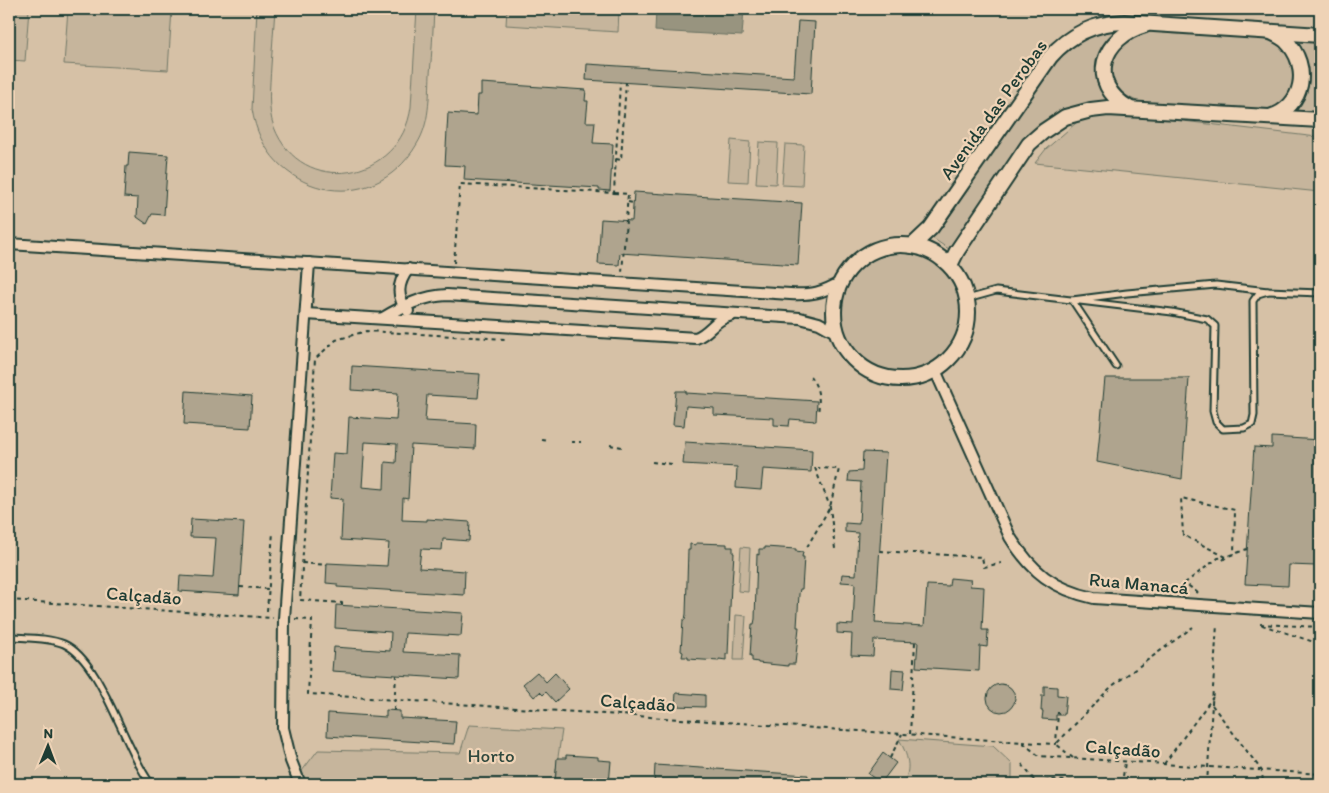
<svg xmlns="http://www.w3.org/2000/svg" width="1329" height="793" font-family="Itim,sans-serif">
<rect width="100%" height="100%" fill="#e7cdb1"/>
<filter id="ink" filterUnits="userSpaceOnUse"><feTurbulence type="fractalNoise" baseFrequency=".02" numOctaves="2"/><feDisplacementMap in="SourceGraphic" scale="10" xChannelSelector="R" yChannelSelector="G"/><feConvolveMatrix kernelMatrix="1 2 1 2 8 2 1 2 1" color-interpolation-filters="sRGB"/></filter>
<g filter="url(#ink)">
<rect fill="#d6c1a6" x="9" y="9" width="1311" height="775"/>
<g fill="#c6b59c" stroke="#727968">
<polygon points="9,9 29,9 25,61 9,60"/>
<polygon points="68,9 172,9 168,70 64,64"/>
<path d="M257,9H275C274,28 272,47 271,66C270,86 267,108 274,127C301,198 401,182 411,107L417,9H434C433,30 432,52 430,74C429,97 430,123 417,144C372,222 265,195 252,109Z"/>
<polygon points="507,9 619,9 618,32 506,25"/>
<path d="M1117,29C1089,53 1091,75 1109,104L1024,142L1006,165L954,242L952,251L932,238L941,229L1036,89L1060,56L1076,44L1088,37Z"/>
<path d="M1160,30L1259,38C1269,40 1279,44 1287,52C1303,72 1292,105 1267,110L1140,102C1112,94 1100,63 1124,43C1135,34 1147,32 1160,30Z"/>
<path d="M1296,41L1320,43V114L1292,115C1314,91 1315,67 1296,41Z"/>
<polygon points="1091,110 1317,137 1320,138 1320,192 1035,163 1046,149"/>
<polygon points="731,140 750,142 748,182 728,181"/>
<polygon points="759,142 778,143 776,184 756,183"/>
<polygon points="785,144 804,145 802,186 782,185"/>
<circle cx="901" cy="313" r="60"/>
<polygon points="741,547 750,548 748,592 738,591"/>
<polygon points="736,615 746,616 743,660 734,660"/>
<polygon points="469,725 562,730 554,784 292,784 318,750 460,753"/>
<path d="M899,739L993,746L1012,764V784H903C912,768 908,756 899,739Z"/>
</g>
<polygon fill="#98947f" stroke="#687161" points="656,9 744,9 742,36 655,31"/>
<g fill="#afa48e" stroke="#1f3d34" fill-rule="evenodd">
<polygon points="798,21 815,22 811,94 586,80 587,64 794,77"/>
<polygon points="481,83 586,90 585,101 588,101 586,122 595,122 593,143 613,144 610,191 599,190 599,188 464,180 465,166 445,165 448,113 477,115 478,95 481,95"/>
<polygon points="129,152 168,155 164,215 152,214 147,224 137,217 138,198 124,197 126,166 128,166"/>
<polygon points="634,192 802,203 798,265 620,253 619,265 598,264 601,219 632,221"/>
<path d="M352,366L480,374L478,398L427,395L425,421L476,424L475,449L411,445L408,499L403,498L402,520L427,521V519L470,522L469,541L443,539L442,550L421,549L419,568L465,571L464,595L337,587V584L326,583L327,563L387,566L389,543L341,540L343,499L330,498L333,453L347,454L349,417L396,420L398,393L351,390ZM365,442L397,444L396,463L385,462L384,489L362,487Z"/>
<polygon points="1105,378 1189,378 1182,479 1097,462"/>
<polygon points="186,391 252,396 250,428 184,424"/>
<polygon points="676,391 686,391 686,393 817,401 816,421 790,419 789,426 774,425 774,418 714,415 714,408 686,406 684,426 673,425"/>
<polygon points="1272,437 1320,440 1320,504 1316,566 1289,565 1288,586 1245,584 1254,447 1272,448"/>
<polygon points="685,442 812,450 811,472 763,469 761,490 736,488 737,467 683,464"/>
<polygon points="863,452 886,453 875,623 924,626 927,585 949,586 950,578 971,580 970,586 984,587 982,630 988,630 987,647 980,646 979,671 916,667 918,642 874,640 873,656 851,655 852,634 837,633 837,624 853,625 855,583 841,582 842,574 856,575 858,533 845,532 845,523 859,524 861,482 848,481 849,472 862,471"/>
<polygon points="191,519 244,522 239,595 179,591 180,576 213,578 216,538 190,537"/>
<polygon points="696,543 727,544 727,547 733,547 733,553 734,553 732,584 731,584 728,654 726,654 726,660 719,659 719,661 688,659 688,657 682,657 683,652 681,651 683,620 685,620 686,614 688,550 690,550 690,544 696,545"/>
<polygon points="765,547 796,549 796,551 803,552 802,557 804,557 802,589 800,589 799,594 797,627 799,627 795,664 788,664 788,666 758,663 758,662 752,661 752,656 750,656 752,624 754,624 755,619 757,554 759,555 759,549 765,549"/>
<polygon points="336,605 463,613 461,636 405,633 403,652 460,655 459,679 332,671 334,647 390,651 391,632 335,628"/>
<polygon points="892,669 905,670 903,690 891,689"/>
<polygon points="537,672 546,682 555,673 569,689 555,702 546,692 543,695 540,692 534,697 523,684"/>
<circle cx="1001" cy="698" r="14"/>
<polygon points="1044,686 1057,687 1057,695 1066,696 1064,715 1056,715 1056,720 1042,719 1043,711 1041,711 1042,695 1044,696"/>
<polygon points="676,693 705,695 705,707 675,706"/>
<polygon points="386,710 400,711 400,718 456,721 454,744 327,736 328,713 386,717"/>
<polygon points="883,753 896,763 881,783 868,774"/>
<polygon points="566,755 598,757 598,760 611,761 609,784 555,784 557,758 566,758"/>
<polygon points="655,765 808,775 807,784 654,784"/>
</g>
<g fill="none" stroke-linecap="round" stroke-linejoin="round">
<g stroke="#1f3d34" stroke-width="9">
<g id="lane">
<polyline points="967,299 996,291 1172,312 1207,319 1215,326 1213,411 1216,422 1223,429 1244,428 1252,424 1254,415 1253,301 1258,294 1268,291"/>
<polyline points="1116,366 1072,300 1127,293 1216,285 1268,291 1320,293"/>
<path d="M14,637C30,638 50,638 64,644C102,661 125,751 151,784"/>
</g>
</g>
<g stroke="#1f3d34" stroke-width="14">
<g id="street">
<path d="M9,244L790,294C812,295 822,293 841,282"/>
<path d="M408,269C397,284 396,297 408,311"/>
<path d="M306,314L696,338C711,332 713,320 732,315"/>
<path d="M383,318C403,306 423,296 447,295L800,318L819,323L837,333"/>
<path d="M935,370L1010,537C1032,572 1053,589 1094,598L1320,613"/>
<polyline points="300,784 291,761 283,728 284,619 309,263"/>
</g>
</g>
<g stroke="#1f3d34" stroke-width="18">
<g id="secondary">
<path d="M1129,108C1086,83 1102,37 1145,25"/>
<path d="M1270,117C1304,107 1311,66 1286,41C1283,38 1277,35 1273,33"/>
<circle cx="901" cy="312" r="67"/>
<path d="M912,246L931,228L1050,57C1069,35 1095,23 1124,22L1320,35"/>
<polyline points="950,265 957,251 1029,144 1044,131 1065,117 1091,110 1108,108 1320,120"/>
</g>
</g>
<g stroke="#1f3d34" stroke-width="2" stroke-dasharray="4 4" stroke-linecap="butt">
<polyline points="616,159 621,160 626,82"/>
<polyline points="614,193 628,194 622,273"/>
<polyline points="628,202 633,203"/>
<polyline points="454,263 460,184 614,193 620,82"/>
<path d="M810,376C819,388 820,399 818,414"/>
<polyline points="541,439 548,440"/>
<polyline points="571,442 581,442"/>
<polyline points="610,445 622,447"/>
<polyline points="652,462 672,464"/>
<polyline points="815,468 830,507 835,549"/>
<polyline points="807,547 830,507 839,469 818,468"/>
<polyline points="880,551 982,557 984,567 1001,563"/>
<polyline points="1226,557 1183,535 1181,498 1235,510 1234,554"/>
<polyline points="1223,560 1226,557 1247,549"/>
<polyline points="302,563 327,565"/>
<polyline points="240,587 269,589"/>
<polyline points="1198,593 1185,583 1218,558 1226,557"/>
<polyline points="9,600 273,618"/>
<polyline points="342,605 342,603 300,600 315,359 336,340 366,331 506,339"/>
<polyline points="267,611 273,532"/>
<polyline points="295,619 312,620 308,694 1022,742 1039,756 1320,774"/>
<polyline points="1320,627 1259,624 1320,644"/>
<polyline points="1212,705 1262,771 1263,784"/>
<polyline points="394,710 396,675"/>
<polyline points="910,734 915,642"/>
<polyline points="1022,742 1056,744 1058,712"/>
<polyline points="890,758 902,734"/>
<polyline points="1073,758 1056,744 1112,686 1193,627"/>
<polyline points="1022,764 1037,784"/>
<polyline points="1164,764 1213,697"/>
<polyline points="1037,784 1051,780 1117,784"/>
<polyline points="1122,784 1125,762"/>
<polyline points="1207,784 1217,624"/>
</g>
<use href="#lane" stroke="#efd3b6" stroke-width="5"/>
<use href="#street" stroke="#efd3b6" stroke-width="10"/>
<use href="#secondary" stroke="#efd3b6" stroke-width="14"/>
</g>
</g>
<g text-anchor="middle" stroke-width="4.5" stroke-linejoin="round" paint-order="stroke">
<g font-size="19" fill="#1f3d34" stroke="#efd3b6">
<text transform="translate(993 109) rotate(-54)" y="7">Avenida das Perobas</text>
<text transform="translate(1139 583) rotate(5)" y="7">Rua Manacá</text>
<text transform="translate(144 595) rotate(4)" y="7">Calçadão</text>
<text transform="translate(638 702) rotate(4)" y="7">Calçadão</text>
<text transform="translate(1123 748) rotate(4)" y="7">Calçadão</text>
</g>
<g font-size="19" fill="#30493e" stroke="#efd3b6">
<text x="491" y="762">Horto</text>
</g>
</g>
<rect width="1329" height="793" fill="none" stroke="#efd3b6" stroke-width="30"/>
<rect x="15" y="15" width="1299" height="763" fill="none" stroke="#1f3d34" stroke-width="2" filter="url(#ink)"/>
<g transform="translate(48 746) rotate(1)" stroke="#efd3b6" stroke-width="4" paint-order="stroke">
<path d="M0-4L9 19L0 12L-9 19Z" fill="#1f3d34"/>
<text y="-8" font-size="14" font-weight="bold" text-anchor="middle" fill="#1f3d34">N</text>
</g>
</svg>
